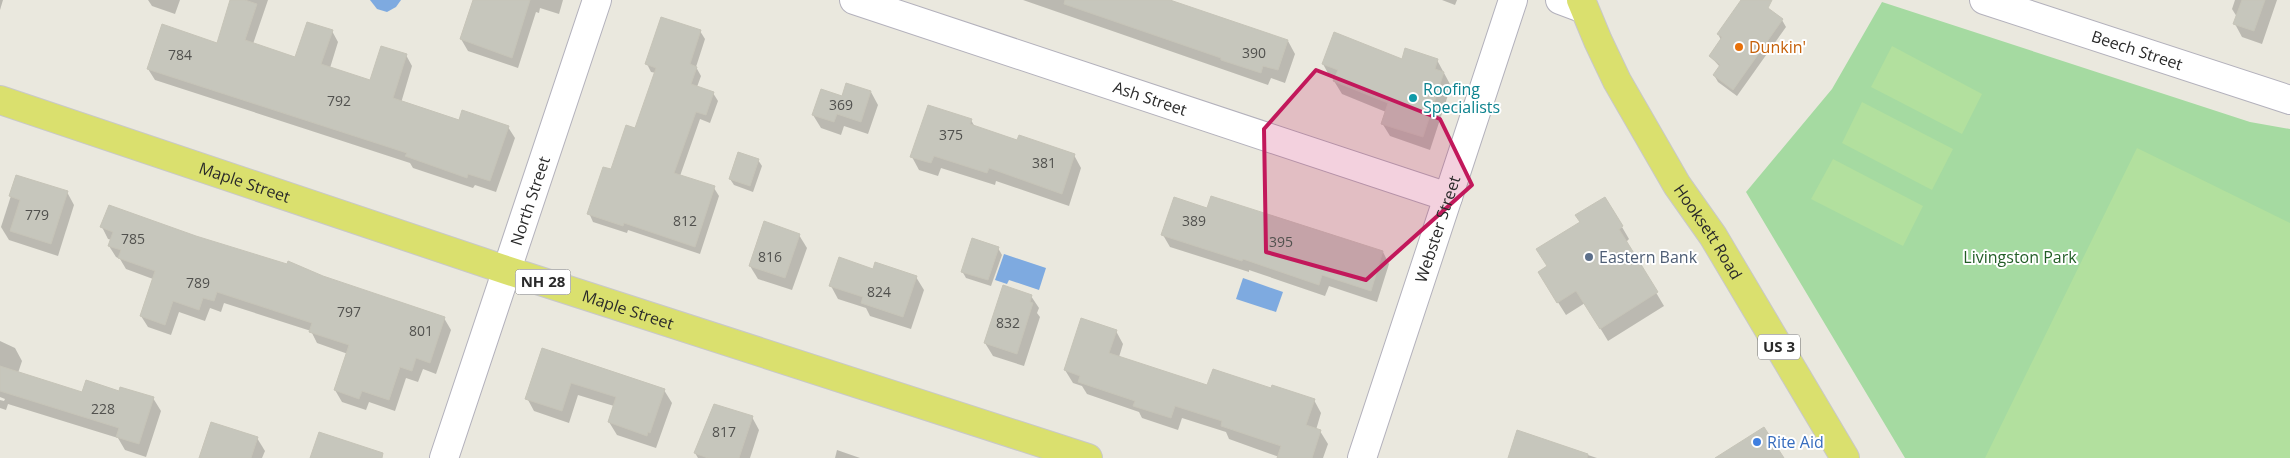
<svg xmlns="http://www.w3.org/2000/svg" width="2290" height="458" font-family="'Open Sans',sans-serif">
<rect width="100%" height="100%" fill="#eae8de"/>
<polygon fill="#a5daa1" points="1882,2 2250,122 2290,129 2290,458 1905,458 1746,192 1832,89"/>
<g fill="#b2e09e">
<polygon points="1892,46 1982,94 1962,134 1871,87"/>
<polygon points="1862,102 1953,149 1932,190 1842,143"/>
<polygon points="2137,148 2290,223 2290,458 1985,458"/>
<polygon points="1833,159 1923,206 1903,246 1811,199"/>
</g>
<g fill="#7eaae0">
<polygon points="370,0 401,0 396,7 387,12 377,9"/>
<polygon points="1004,254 1046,268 1039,290 1009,280 1007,284 995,280"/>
<polygon points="1243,278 1283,292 1276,312 1236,299"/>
</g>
<g fill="#0003">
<polygon points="0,0 3,0 0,10"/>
<polygon points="148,0 180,0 175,14 152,6"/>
<polygon points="232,0 268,0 253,44 296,58 332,31 338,42 330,68 371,82 406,55 412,66 401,103 459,122 508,127 515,138 496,192 475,185 473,188 413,168 410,163 155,80 148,69 218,44"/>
<polygon points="474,0 563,0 559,14 540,8 539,13 536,12 518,68 468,51 461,39"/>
<polygon points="1023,0 1166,0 1288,41 1295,54 1285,83 1271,78 1268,85"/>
<polygon points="1442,0 1457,0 1455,5"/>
<polygon points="1742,0 1754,0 1782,20 1786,27 1737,96 1718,82 1714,75 1720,67 1710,56 1721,40 1718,34"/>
<polygon points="2235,0 2277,0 2262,44 2242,37 2235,24 2237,17 2232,9"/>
<polygon points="700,31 705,39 696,67 701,76 697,87 713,93 718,101 710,123 700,119 680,176 714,188 719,196 700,254 628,230 627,233 593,222 589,213 636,130 656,73 651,72 647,64"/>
<polygon points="1437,60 1451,86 1430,150 1390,136 1382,123 1386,112 1342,94 1334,81 1335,79 1330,77 1323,64"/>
<polygon points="847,85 871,92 878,105 868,134 844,126 841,135 821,128 813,115 843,97"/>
<polygon points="971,120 975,127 1018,141 1074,155 1081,168 1069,206 996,181 995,185 941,168 938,176 919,170 912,157"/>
<polygon points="758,160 762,166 753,192 734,185 730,179"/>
<polygon points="17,177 67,192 74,205 58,256 9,240 1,227"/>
<polygon points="1208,209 1383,252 1389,264 1377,302 1329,286 1325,296 1249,270 1249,272 1170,247 1163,235"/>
<polygon points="102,227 195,237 444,318 451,330 436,374 423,369 418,382 406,378 395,411 369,402 366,410 342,402 335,390 348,354 317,343 311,331 224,303 221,312 210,308 205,321 179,312 171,335 148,327 141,316 153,279 126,269 120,259 116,257 109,246 112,240 108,239"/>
<polygon points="1622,227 1629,239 1626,242 1664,306 1608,341 1585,303 1566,315 1547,285"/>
<polygon points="799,235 807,248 792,290 758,279 750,266"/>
<polygon points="998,248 1002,255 991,286 966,278 962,271"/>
<polygon points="874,270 916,277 924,290 911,329 870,316 866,308 838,299 831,286"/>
<polygon points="1031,296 1039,308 1037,313 1040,317 1024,366 993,356 985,343"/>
<polygon points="1116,331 1123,344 1119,357 1208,387 1271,390 1314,400 1321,413 1316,430 1320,431 1328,444 1323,458 1282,458 1229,439 1226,432 1182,418 1178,430 1142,418 1139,412 1087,394 1082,386 1073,383 1065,370"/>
<polygon points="0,341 15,348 22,361 18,373 83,394 120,392 153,398 161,411 146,457 125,450 118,438 8,404 6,410 0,408 0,400 4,401 5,399 0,397"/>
<polygon points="543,350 664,390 672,403 656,448 617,435 609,422 614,406 578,395 569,423 534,411 527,398"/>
<polygon points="752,417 759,430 750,458 698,458 695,453 706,424"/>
<polygon points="1518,432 1597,458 1509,458"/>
<polygon points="257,438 265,451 262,458 203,458"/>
<polygon points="837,450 860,458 835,458"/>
</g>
<g fill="#c6c6bc" stroke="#c6c4b8">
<polygon points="230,0 245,0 257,4 245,40 295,57 307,22 333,30 321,64 370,80 381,46 407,54 393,98 459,120 462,110 509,126 490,181 468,174 467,178 405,156 407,153 147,69 162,24 217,43"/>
<polygon points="473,0 530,0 512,58 460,39"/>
<polygon points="1065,0 1170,0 1288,40 1278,70 1263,66 1261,73 1221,60 1221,58 1064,4"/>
<polygon points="1741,0 1772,0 1768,8 1783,19 1733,90 1713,75 1720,65 1709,56 1722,37 1717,34"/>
<polygon points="2242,0 2265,0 2254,31 2233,24"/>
<polygon points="661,17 701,30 690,64 697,67 691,84 714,92 706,115 696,112 674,173 715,186 695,247 624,223 623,226 587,214 603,167 611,169 626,125 635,128 656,68 645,64"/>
<polygon points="1334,32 1402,59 1405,48 1438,59 1435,69 1444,72 1423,137 1381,124 1388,103 1333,81 1338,70 1322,64"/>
<polygon points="846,83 871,91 861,122 837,114 834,122 812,115 821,89 842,96"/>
<polygon points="928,105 972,119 970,124 1017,140 1019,135 1075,154 1062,194 989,168 987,173 934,156 931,163 910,157"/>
<polygon points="738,152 759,159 750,186 729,179"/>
<polygon points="16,175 68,191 51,244 10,231 20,200 9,196"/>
<polygon points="1211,196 1383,251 1371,291 1322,275 1319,285 1243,259 1242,261 1161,235 1174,197 1207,208"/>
<polygon points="1605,197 1623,226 1619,229 1658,292 1600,329 1576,291 1557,303 1538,272 1547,266 1536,249 1580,222 1575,215"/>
<polygon points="109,205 196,236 287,264 288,261 323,276 445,317 430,363 416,358 412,371 400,367 389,400 362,391 359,399 334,390 349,345 309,332 312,323 217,292 214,301 203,298 199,310 173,301 165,325 140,316 155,271 118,258 121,250 108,246 113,232 100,227"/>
<polygon points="764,221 800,234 785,278 749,266"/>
<polygon points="972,238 999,247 988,280 961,272"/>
<polygon points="839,257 873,269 875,262 917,276 903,317 861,303 863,297 829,286"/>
<polygon points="1003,285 1032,295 1030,302 1033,303 1017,354 984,343"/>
<polygon points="1081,318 1117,330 1109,353 1207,385 1213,369 1271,388 1272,385 1315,399 1306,425 1321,430 1312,458 1277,458 1281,446 1221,426 1222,421 1175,406 1171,418 1133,406 1135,401 1078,382 1080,376 1064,370"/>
<polygon points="542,348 665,389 650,433 648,432 647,436 608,422 616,397 571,383 562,411 525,399"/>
<polygon points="0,366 82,392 86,380 119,391 120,387 154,397 139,444 116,437 119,428 0,391"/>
<polygon points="714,404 753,416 739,458 708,458 694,453"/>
<polygon points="211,422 258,437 251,458 199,458"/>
<polygon points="1764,427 1784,458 1715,458"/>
<polygon points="1517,430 1588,454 1587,458 1508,458"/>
<polygon points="319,432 383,453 382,458 310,458"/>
</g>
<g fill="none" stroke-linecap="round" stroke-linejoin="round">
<g stroke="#b3b1bc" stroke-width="30">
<g id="minor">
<path id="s1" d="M854,0L1448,197"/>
<polyline points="1560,0 1584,9"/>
<path id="s2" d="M1984,0L2290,100"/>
<path id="s3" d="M444,458L597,0"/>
<path id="s4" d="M1362,458L1513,0"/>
</g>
</g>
<g stroke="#c8c8c8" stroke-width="30">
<g id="major">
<path id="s5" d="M1581,0L1598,41L1617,81L1677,185L1713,236L1845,458"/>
<path id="s6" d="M0,100L506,270L1088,458"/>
</g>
</g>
<use href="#minor" stroke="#fff" stroke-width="28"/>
<use href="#major" stroke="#dae06e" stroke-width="28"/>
</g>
<path fill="#c2185b" fill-opacity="0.2" stroke="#c2185b" stroke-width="4" stroke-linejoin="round" d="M1316,70L1440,119L1472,185L1366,280L1266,252L1264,129Z"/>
<circle fill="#e8710a" stroke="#fff" stroke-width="2" cx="1739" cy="47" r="5"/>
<circle fill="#0f9aa8" stroke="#fff" stroke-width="2" cx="1413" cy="98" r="5"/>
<circle fill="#5c6f8a" stroke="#fff" stroke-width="2" cx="1589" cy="257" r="5"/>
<circle fill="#3f7fe0" stroke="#fff" stroke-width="2" cx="1757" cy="442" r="5"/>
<g text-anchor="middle" stroke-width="4" stroke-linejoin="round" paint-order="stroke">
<g font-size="14" fill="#51514e">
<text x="1254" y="58">390</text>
<text x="180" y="60">784</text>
<text x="339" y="106">792</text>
<text x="841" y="110">369</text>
<text x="951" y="140">375</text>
<text x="1044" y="168">381</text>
<text x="37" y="220">779</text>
<text x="685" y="226">812</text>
<text x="1194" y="226">389</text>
<text x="133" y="244">785</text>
<text x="1281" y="247">395</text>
<text x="770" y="262">816</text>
<text x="198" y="288">789</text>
<text x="879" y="297">824</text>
<text x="349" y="317">797</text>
<text x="1008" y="328">832</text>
<text x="421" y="336">801</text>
<text x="103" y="414">228</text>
<text x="724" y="437">817</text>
</g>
<g fill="#fff" stroke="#6a6a6a" stroke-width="1">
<rect x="515.5" y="269.5" width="55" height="25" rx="4"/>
<rect x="1758" y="334.5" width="42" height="25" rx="4"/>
</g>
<g font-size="15" font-weight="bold" fill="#2a2a2a">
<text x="543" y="287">NH 28</text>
<text x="1779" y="352">US 3</text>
</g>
<g font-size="16" fill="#c56008" stroke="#fff" text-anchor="start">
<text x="1749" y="53">Dunkin'</text>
</g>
<g font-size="16" fill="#2a2a2a" stroke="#fff">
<text dy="6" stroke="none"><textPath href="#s2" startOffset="161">Beech Street</textPath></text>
<text dy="6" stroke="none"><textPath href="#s1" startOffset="312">Ash Street</textPath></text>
<text dy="6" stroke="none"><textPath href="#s6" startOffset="258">Maple Street</textPath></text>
<text dy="6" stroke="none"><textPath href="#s3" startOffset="271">North Street</textPath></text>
<text dy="6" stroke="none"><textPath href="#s4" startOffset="241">Webster Street</textPath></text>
<text dy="6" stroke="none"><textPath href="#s5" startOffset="265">Hooksett Road</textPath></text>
<text dy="6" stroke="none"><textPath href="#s6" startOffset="662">Maple Street</textPath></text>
</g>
<g font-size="16" fill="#0d838f" stroke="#fff" text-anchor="start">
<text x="1423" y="95">Roofing<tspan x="1423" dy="18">Specialists</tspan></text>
</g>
<g font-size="16" fill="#4e5e75" stroke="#fff" text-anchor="start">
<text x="1599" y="263">Eastern Bank</text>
</g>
<g font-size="16" fill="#235e27" stroke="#fff">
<text x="2020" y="263">Livingston Park</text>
</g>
<g font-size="16" fill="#366cbe" stroke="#fff" text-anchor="start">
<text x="1767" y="448">Rite Aid</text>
</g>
</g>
</svg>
